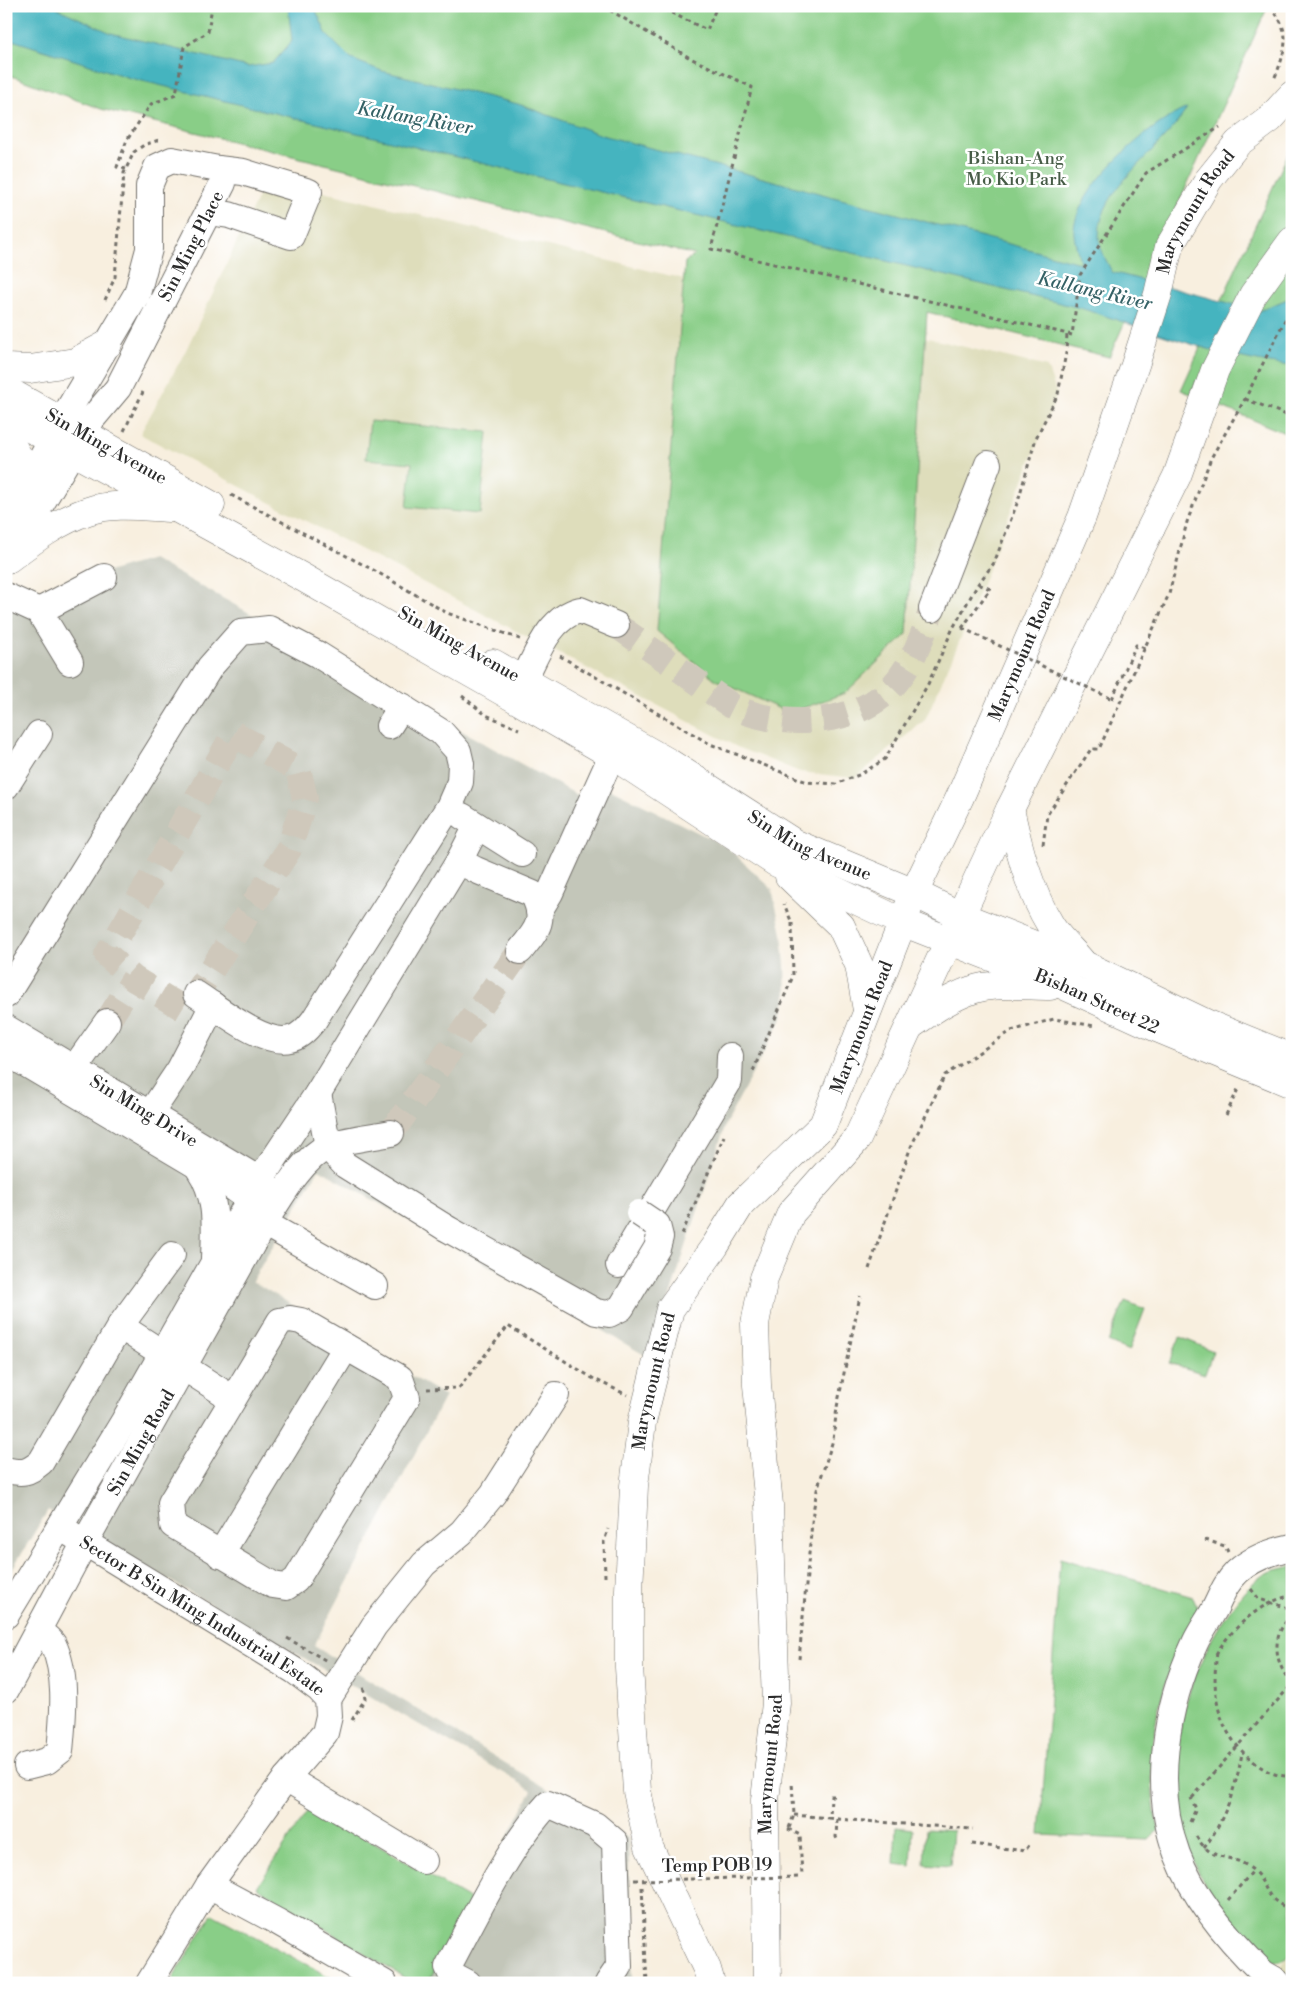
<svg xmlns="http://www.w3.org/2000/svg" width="1298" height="1989" font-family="'Libre Bodoni',serif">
<rect width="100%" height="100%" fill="#fff"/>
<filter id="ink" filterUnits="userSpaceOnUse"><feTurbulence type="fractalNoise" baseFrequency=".02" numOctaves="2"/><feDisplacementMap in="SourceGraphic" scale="10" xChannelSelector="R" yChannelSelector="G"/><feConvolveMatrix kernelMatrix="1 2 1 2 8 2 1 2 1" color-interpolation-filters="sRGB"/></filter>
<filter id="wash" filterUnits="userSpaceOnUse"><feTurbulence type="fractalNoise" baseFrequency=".0096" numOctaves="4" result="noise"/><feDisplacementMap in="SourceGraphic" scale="20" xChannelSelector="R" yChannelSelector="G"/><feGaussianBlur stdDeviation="1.12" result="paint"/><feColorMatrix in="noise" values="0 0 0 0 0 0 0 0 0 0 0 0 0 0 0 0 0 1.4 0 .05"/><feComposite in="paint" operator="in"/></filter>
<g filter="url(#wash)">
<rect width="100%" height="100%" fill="#f8efdf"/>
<g fill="#deddbb">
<polygon points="267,178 1047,367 1057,394 960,640 925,720 855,778 800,772 737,747 140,434 185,352"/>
<polygon points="1292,1954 1292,1983 1261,1983 1284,1961"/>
</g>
<polygon fill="#c3c6b9" points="152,559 590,802 609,788 727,847 772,889 782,934 785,966 786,1001 781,1020 726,1123 650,1358 319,1169 252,1281 445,1396 314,1646 628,1838 632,1983 427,1983 474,1902 532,1790 48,1510 6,1579 6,612 40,592"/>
<g fill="#89ce87" stroke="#5a7c59">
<polygon points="6,6 1268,6 1109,357 927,312 907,634 845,693 789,713 716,680 657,631 685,262 695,255 101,109 6,74"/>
<polygon points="1292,145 1292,436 1181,390"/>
<polygon points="370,421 488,432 480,514 407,507 412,463 366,459"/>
<polygon points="1125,1301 1145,1309 1129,1351 1108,1342"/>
<polygon points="1180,1337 1213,1351 1205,1374 1169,1363"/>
<path d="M1060,1558L1193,1597L1199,1610C1158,1682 1142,1747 1158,1830L1148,1840L1040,1835Z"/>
<path d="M1292,1566V1953C1283,1962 1277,1963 1266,1959C1236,1926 1205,1895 1190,1852C1182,1829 1177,1803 1176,1778C1176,1720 1194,1665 1225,1617C1235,1603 1248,1585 1263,1575C1271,1570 1282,1569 1292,1566Z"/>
<polygon points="311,1806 474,1902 427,1983 413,1983 257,1887"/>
<polygon points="896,1827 913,1829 911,1866 894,1864"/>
<polygon points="926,1829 953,1831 950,1866 924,1864"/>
<polygon points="212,1914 341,1983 170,1983"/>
</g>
<path fill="#45b4bf" stroke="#387075" d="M6,6H52L111,33L248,67L273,63L292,41L288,6H314L327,35L351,59L382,71L518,104L602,135L1080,263C1078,249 1071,236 1075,222C1086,180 1148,125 1187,108C1165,148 1099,186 1099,236C1099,248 1107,262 1112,272L1259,311L1292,297V366C1225,360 1145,328 1080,308L130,78L6,38Z"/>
</g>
<g filter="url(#ink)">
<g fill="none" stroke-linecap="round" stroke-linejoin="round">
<g stroke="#cfc8bb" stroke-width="26" stroke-dasharray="26 13" stroke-linecap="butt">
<path d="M616,625L732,706C777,729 853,727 890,689C912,667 922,637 932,609"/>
<polygon points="234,734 298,769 305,798 289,849 186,1010 134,979 107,955"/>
<polyline points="107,1022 134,979"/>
<polyline points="391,1133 520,951"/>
</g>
<g stroke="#73706a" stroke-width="28">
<g id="minor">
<polyline points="208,212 229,215 291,236 309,192 243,172 218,169"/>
<polyline points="6,523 70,407 137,294 149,249 149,186 157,167 172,160 218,169 223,174 223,183 118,388 92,419 8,559"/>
<polyline points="6,596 39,611 70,662"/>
<polyline points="932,609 988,464"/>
<polyline points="39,611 104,577"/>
<path d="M523,681C537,655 548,618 580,610L616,625"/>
<polyline points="389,726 402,706"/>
<polyline points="6,786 39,734"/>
<polyline points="462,816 522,854"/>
<path d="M459,861L476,870L533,894C547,920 537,930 520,951"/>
<polyline points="539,911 550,893 612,755"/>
<path d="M6,995L210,667L241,632L269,629L317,654L441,732L458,751L461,764L460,782L449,807L314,1020C308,1028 300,1037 290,1039C264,1046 218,1008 196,994"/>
<path id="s1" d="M6,1028L261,1181L274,1192"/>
<polyline points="6,1052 228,1184 263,1209"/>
<polyline points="66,1080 107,1022"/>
<polyline points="318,1093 328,1147 345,1165 446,1228"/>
<polyline points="140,1129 180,1069 213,1005"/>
<path d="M199,1169C218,1197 215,1227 214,1259"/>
<polyline points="264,1223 375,1286"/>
<polyline points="619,1265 729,1081 730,1056"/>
<polygon points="290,1319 301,1321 400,1378 407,1398 296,1580 286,1587 273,1585 173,1525 171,1503 280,1321"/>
<polyline points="120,1326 233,1399"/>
<path d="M6,1470C22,1474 28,1473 41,1462L120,1326L172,1255"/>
<path id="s2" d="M71,1534L295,1671L319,1689L328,1699L329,1716L325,1733L286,1778L209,1885L149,1983"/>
<polyline points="220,1555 346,1347"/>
<polyline points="6,1615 124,1421 264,1174 318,1093 459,861 477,826"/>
<path id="s3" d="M6,1690L85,1542L264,1223C279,1200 301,1159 327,1147C344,1139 372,1137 391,1133"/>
<polyline points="328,1699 374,1626 424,1564 462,1532 493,1494 556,1395"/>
<path d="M27,1766L47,1761L60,1751C63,1718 68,1675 53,1644C50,1639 43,1635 39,1631"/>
<polyline points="286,1778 424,1861"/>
<polyline points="209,1885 278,1922 384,1983"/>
<path d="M468,1983L451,1974L448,1967C475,1916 509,1846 548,1804L595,1825L615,1842L619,1967L608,1983"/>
<path d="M1278,1983C1274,1978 1268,1977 1263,1973C1228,1939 1194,1899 1177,1854C1152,1788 1166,1705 1195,1643C1200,1632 1208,1621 1214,1610C1222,1595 1224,1585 1237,1572C1252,1558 1273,1551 1292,1547"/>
</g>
</g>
<g stroke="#73706a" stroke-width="29">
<g id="major">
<polyline points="6,368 30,369 75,362 108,344"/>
<path id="s4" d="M6,390L211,505"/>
<path id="s5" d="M6,415L302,577L509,695L612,755L775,862L902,922L1065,986L1157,1028L1292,1084"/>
<polyline points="6,435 22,463 24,493"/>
<path d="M8,559C32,541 58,521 88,511C114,502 145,507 172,508"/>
<path id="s6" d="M493,663L668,762L796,844L914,893L961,916L1085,965L1208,1024L1292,1058"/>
<path d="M1010,809C1019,850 1029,890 1051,926C1059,939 1072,950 1081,961"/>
<polyline points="789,876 841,926 859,965 867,1010"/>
<path d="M911,1025C930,1012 949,998 972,990C993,982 1027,986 1050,986"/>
<path id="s7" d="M711,1983L707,1969L649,1847L637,1791L629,1667V1590L634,1486L642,1422L670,1309L715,1246L741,1204L823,1125L914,893L960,797L1082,517L1135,365L1158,294L1169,247L1209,179L1238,143L1270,119L1292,95"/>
<path id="s8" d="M767,1983L765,1800L776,1703L769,1505L757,1385L755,1324L764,1278L791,1213L857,1139L1010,809L1177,476L1215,370L1253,295L1292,241"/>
</g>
</g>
<g stroke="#73706a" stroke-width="3" stroke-dasharray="4 4" stroke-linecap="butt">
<polyline points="413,6 437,8 452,6"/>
<polyline points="603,6 690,58 752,87 711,249 1072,335 1080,275 1146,173 1220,127"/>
<polyline points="657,6 707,30 717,6"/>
<path d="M1271,6C1275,13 1281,20 1283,28C1289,43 1280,66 1274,79"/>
<polyline points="126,169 117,167 127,140 151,104 176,94 184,47 208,32 212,6"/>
<polyline points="105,300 115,277 124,173 134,152 144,145 159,140"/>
<polyline points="1245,399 1292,417"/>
<polyline points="124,431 143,392"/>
<polyline points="231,495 377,572 447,613 520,639"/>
<polyline points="962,628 990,589 978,584"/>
<polyline points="560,656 710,744 807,782 836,784 861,774 885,759 928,684 953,628 978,584 994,563 1018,501 1036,438 1058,394 1066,353 1067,333"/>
<polyline points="462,696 486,715 519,729"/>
<polyline points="1112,699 1136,645 1145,648"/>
<polyline points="1043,845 1047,815 1091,749 1099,749 1169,594 1187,522 1211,458 1245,399 1292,306"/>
<polyline points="753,1071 793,976 792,923 784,904"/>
<polyline points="1226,1115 1239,1087"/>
<polyline points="682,1234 724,1136"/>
<polyline points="869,1269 910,1149 945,1075 1011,1031 1054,1019 1095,1026"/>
<polyline points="427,1389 459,1388 508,1326 594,1379 627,1395"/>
<polyline points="1205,1540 1225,1546 1228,1552"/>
<polyline points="605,1577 604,1542 608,1529"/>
<polyline points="1251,1589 1259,1599 1292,1609"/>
<path d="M1292,1615C1270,1635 1274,1663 1292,1684"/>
<polyline points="287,1638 327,1661"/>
<path d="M1217,1653C1211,1696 1218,1733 1253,1761C1265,1771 1276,1777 1292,1776"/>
<path d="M1216,1654C1230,1630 1263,1599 1292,1596"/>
<polyline points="799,1659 813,1512 817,1490 833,1440 837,1407 860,1296"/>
<polyline points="352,1720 365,1699 363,1685"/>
<polyline points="834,1796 831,1796 830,1818 837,1819 836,1837 838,1841"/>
<polyline points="1192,1798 1292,1684"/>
<polyline points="794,1815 830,1818"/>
<polyline points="837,1819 973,1829"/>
<polyline points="1190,1822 1196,1809 1191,1798"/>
<polyline points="789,1828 794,1815 792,1782"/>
<polyline points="788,1829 800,1835 802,1877"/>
<path d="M1196,1836C1213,1864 1228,1852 1249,1867C1263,1877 1263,1887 1272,1898C1278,1904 1285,1907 1292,1911"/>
<polyline points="972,1844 1025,1851 1030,1844"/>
<path d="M1204,1848C1224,1822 1237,1785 1242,1753"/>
<polyline points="642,1887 647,1983"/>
<polyline points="1228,1900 1253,1871"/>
</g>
<use href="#minor" stroke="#fff" stroke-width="26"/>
<use href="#major" stroke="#fff" stroke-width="28"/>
<g stroke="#73706a" stroke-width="28" stroke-linecap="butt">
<polyline id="minor-bridge" points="446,1228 596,1312 609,1314 621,1308 657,1248 660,1237 657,1225 639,1213"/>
</g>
<g stroke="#73706a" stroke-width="3" stroke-dasharray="4 4" stroke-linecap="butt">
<polyline points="962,628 1112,699"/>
<polyline points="634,1880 802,1877"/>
</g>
<use href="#minor-bridge" stroke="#fff" stroke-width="26"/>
</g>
</g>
<g text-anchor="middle" stroke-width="5" stroke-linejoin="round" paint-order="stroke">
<g font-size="18" fill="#475c47" stroke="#fff">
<text x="1016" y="164">Bishan-Ang<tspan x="1016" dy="21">Mo Kio Park</tspan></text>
</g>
<g font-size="18" fill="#2b2b2b" stroke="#fff">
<text dy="6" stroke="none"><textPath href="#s7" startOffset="1922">Marymount Road</textPath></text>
<text transform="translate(191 246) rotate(-63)" y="6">Sin Ming Place</text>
<text dy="6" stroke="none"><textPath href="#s4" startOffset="115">Sin Ming Avenue</textPath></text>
<text transform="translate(459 644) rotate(29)" y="6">Sin Ming Avenue</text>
<text dy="6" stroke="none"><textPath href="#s7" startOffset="1444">Marymount Road</textPath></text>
<text dy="6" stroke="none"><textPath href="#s6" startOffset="366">Sin Ming Avenue</textPath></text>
<text dy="6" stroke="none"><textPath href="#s5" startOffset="1241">Bishan Street 22</textPath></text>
<text dy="6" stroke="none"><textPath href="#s7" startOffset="1039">Marymount Road</textPath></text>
<text dy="6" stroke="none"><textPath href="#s1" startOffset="161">Sin Ming Drive</textPath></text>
<text dy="6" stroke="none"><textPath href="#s7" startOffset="619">Marymount Road</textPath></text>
<text dy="6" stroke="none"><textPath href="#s3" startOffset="282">Sin Ming Road</textPath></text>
<text dy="6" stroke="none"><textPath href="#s2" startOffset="155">Sector B Sin Ming Industrial Estate</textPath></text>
<text dy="6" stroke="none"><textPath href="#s8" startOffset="219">Marymount Road</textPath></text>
<text transform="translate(717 1865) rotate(-1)" y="6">Temp POB 19</text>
</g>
<g font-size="19" font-style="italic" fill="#356266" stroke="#fff">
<text transform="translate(415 117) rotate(10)" y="7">Kallang River</text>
<text transform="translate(1095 290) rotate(13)" y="7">Kallang River</text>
</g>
</g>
<rect width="1298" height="1989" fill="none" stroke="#fff" stroke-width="25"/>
</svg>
